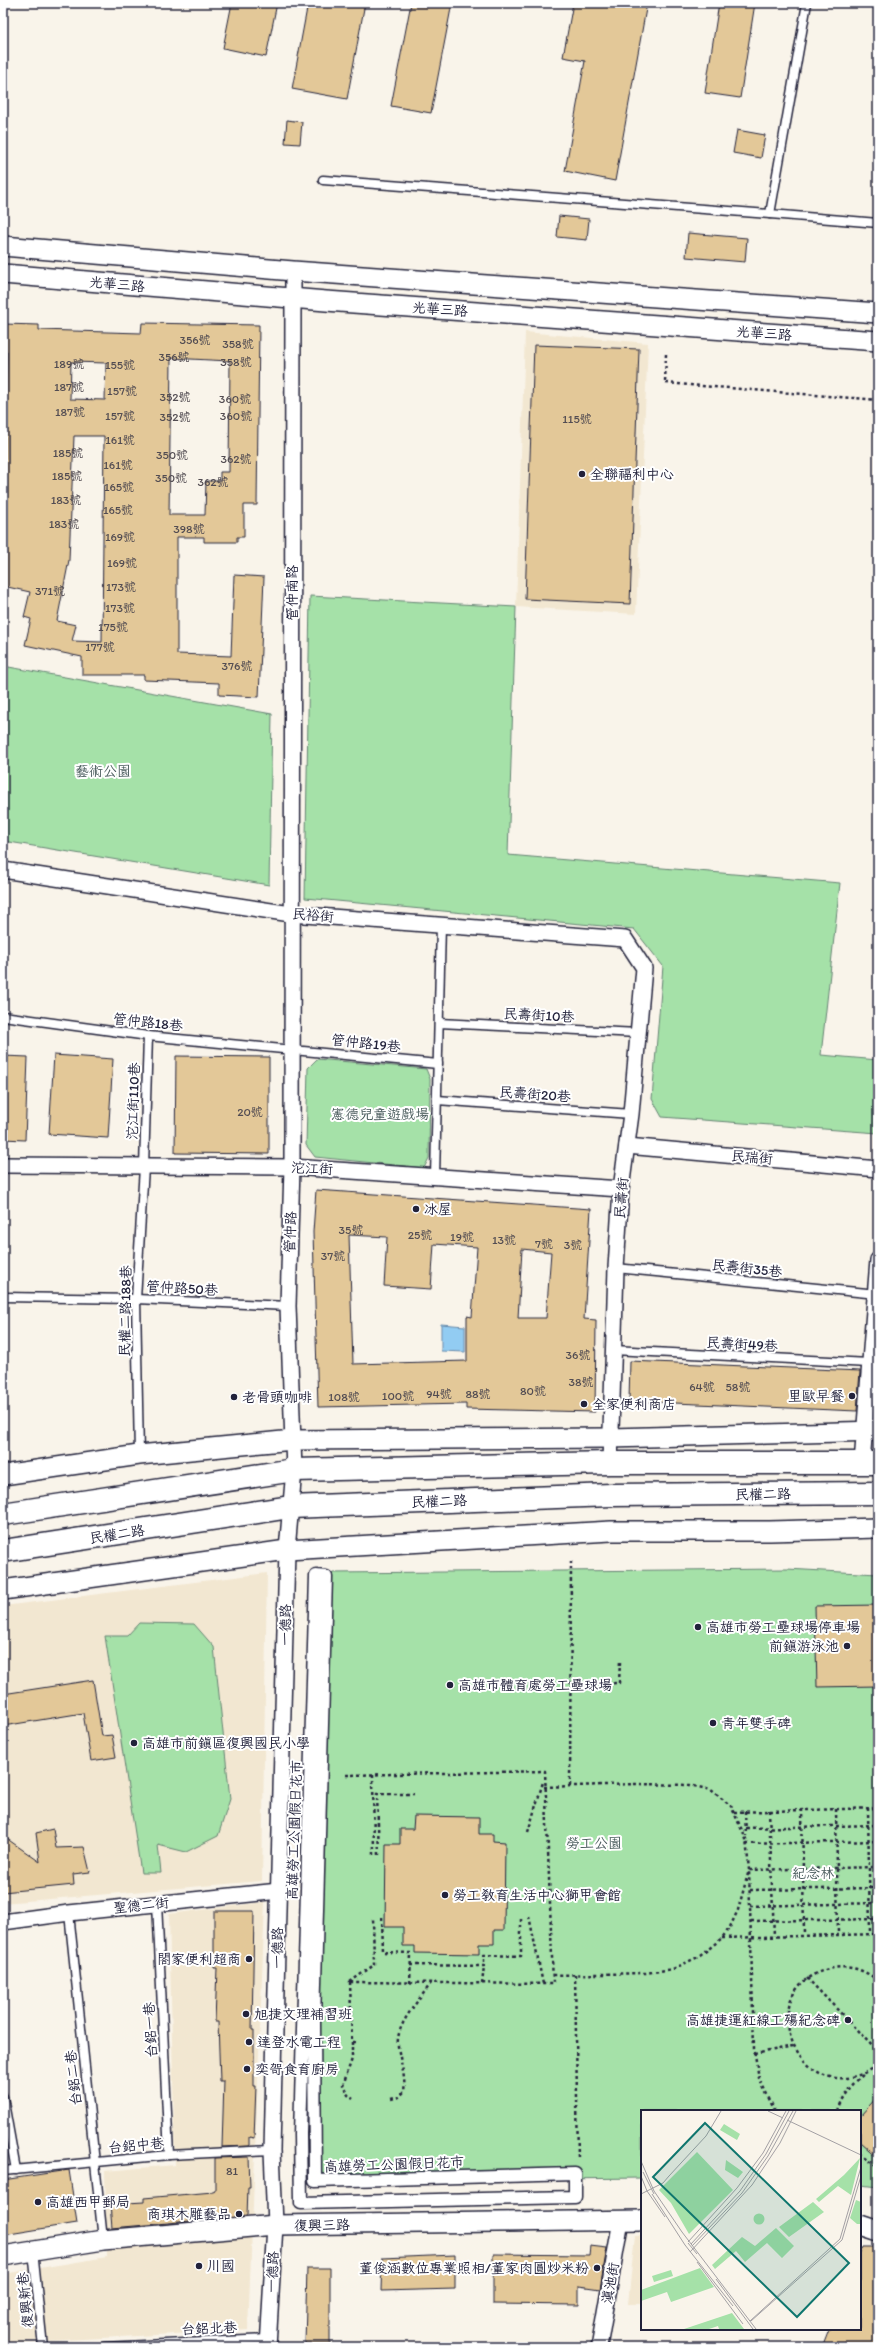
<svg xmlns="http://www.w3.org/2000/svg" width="881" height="2350" font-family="Itim,'LXGW WenKai TC',sans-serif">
<rect width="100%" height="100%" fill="#f9f4ea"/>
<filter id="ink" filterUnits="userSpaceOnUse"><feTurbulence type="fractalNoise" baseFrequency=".025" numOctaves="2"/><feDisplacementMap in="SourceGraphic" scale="8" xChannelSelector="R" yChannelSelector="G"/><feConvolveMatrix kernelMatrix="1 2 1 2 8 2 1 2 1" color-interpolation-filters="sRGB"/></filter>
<g filter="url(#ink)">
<g fill="#f2e7d1">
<polygon points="525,332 648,343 636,614 516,607"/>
<polygon points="267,1573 262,1881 3,1903 3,1606"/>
<polygon points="265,1902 248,2330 27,2342 3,2347 3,2274 107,2257 105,2171 175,2165 169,1914"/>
<polygon points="635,2235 642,2235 642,2304 628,2304"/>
</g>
<g fill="#a5e1a8" stroke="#648272">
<polygon points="310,596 516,607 508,855 840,883 821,1055 878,1060 878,1133 662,1117 652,1099 663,966 634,929 305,898"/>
<polygon points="3,666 272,714 269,885 3,841"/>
<polygon points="317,1059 426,1069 430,1079 429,1158 424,1168 315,1157 306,1145 308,1068"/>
<polygon points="787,1569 878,1574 878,2187 860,2185 860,2111 642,2111 642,2178 308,2182 331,1573"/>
<polygon points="139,1623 194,1624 214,1647 230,1799 218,1836 186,1852 158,1845 161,1873 141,1873 105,1636 127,1636"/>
</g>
<polygon fill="#92ccf2" stroke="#6588a9" points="441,1324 465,1326 465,1352 441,1351"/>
<g fill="#e3c898" stroke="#22223b" fill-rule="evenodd">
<polygon points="232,3 277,3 266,57 223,48"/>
<polygon points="308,3 365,3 347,99 292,89"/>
<polygon points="411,3 452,3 431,113 391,106"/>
<polygon points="573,3 647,3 615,181 565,171 585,61 563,57"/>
<polygon points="719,3 755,3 740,98 705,93"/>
<polygon points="287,120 302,122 300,144 285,143"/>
<polygon points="737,130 765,135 761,158 733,153"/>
<polygon points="559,216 589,219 587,240 557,237"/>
<polygon points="688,233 747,238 745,262 686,257"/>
<path d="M142,323L259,325L257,505H244V537H237V542H204V537H177V654L231,656L234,575L264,577L259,697L219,695V683L144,680V675H82V657L25,645L31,619L24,617L30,592L3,586L7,351L3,350V324L39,325V330L141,333ZM171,358L230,361L229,472H220V481H206L205,515H169ZM71,362L106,363L105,400L70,399ZM74,436H104L102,642L72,641L76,625L57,621L69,560Z"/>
<polygon points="534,345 639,349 630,604 525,599"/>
<polygon points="54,1055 113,1059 108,1138 49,1134"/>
<polygon points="3,1056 28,1057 25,1140 3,1139"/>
<polygon points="176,1056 269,1057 269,1154 175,1153"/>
<path d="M316,1190L591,1209L584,1319L596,1320L595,1412L466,1409V1404L318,1407L313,1232ZM349,1235L387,1237L384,1286L431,1289L434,1244L477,1247L472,1317L467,1316V1361L353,1364ZM522,1249L551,1252L546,1318H518Z"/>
<polygon points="630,1361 860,1371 857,1411 629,1401"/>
<polygon points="878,1605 878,1686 817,1687 815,1606"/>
<polygon points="93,1680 102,1736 112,1735 116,1757 91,1761 83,1713 3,1726 3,1694"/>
<polygon points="414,1816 479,1817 479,1834 493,1834 493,1841 505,1842 504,1930 494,1930 494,1944 479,1944 479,1954 415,1953 415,1946 403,1946 403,1927 385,1927 386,1844 400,1844 400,1829 413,1829"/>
<polygon points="53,1829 56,1848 84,1847 90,1872 73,1874 74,1885 3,1892 3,1836 40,1862 36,1833"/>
<polygon points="214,1911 254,1911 252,2030 254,2030 254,2086 256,2086 254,2138 249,2137 249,2146 222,2147 224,2081 220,2081 218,2022 215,2022 217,1968 214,1968"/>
<polygon points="878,2096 878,2158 860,2142 860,2116"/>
<polygon points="249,2157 250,2187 248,2187 247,2216 112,2228 110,2204 144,2202 144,2198 213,2192 215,2191 215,2158"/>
<polygon points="69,2170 77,2223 3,2235 3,2180"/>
<polygon points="590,2246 607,2248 600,2289 579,2286 579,2305 493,2304 493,2254 589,2255"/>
<polygon points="863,2246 878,2246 878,2347 822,2347 829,2329 860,2329 860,2253"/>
<polygon points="455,2255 455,2289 381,2291 382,2258"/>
<polygon points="307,2268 330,2268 330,2344 305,2344"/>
</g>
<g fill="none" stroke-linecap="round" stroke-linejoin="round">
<g stroke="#22223b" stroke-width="11">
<g id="service">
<polyline points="807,3 770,214 878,223"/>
<polyline points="323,180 770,214"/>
<polyline points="3,1016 148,1036 438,1064"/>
<polyline points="439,1023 638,1033"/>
<polyline points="437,1100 631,1114"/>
<polyline points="435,1177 441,925"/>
<polyline points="616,1268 877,1294"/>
<polyline points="3,1297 136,1299 288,1306"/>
<polyline points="613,1350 869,1363"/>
<polyline points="139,1455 136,1299 144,1167 148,1036"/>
<polyline points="157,1903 169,2155"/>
<polyline points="69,1913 103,2240"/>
<polyline points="3,2097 16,2170"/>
<polyline points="3,2171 169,2155 272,2150"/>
<polyline points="33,2251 43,2347"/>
<polyline points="104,2347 268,2339"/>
</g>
</g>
<g stroke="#22223b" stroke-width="15">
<polygon id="pedestrian" points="316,1576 326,1577 314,2020 315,2181 575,2174 575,2197 301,2203 300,2134"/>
</g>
<g stroke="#22223b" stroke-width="18">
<g id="minor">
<polyline points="3,870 291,914 625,939 644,968 631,1114 621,1189 616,1268 610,1463"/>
<polyline points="627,1146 878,1169"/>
<polyline points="3,1165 292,1167 621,1189"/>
<polyline points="862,1463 878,1260"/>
<polyline points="3,1922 69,1913 279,1891"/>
<polyline points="268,2347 275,2225 272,2150 287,1550 294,1470 288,1306 292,1167 293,271"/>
<polyline points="599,2347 621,2220"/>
</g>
</g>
<g stroke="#22223b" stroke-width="22">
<g id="tertiary">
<polyline points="3,246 293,271 878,313"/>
<polyline points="3,274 326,301 878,341"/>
<polyline points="3,1475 139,1455 293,1440 611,1438 878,1431"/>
<polyline points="3,1590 287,1550 611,1531 770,1531 878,1528"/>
<polyline points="860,2225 878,2231"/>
<polyline points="3,2256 103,2240 275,2225 642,2220"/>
</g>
</g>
<g stroke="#22223b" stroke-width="25">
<g id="secondary">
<polyline points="3,1514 294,1470 610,1463 878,1463"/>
<polyline points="3,1551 290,1507 611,1495 878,1493"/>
</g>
</g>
<g stroke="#22223b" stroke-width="2.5" stroke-dasharray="3 3" stroke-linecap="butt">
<polyline points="666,354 665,383 878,400"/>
<polyline points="571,1684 619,1683 620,1661"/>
<polyline points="373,1774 374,1855"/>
<polyline points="346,1775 545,1771 553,1984 350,1982"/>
<polyline points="570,1786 571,1560"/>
<polyline points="544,1787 635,1784 690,1785 711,1790 731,1806 746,1839 749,1870 738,1910 730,1927 722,1938 700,1956 673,1969 646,1973 552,1975"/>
<polyline points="868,1808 870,1934"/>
<polyline points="802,1809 804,1935"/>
<polyline points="836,1809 838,1935"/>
<polyline points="769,1810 774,1936"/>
<polyline points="745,1811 746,1836"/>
<polyline points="734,1812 878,1808"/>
<polyline points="746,1828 878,1825"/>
<polyline points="528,1832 543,1782"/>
<polyline points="746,1844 878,1841"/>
<polyline points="379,1855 377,1794 414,1794"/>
<polyline points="750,1890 878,1888"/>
<polyline points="750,1906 878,1903"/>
<polyline points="529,1916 543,1984"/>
<polyline points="382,1917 383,1952 411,1953 410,1983"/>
<polyline points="751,1921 878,1919"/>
<polyline points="722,1938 878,1934"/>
<polyline points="410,1965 484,1966 484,1955 521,1956 521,1916"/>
<polyline points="575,1974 578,2160"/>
<polyline points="807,1978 878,2052"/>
<path d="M878,1981C866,1970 849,1965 833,1968C742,1986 804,2122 878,2064"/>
<polyline points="350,1982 374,1965 373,1917"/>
<polyline points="350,1982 352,2042 358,2042"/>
<polyline points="482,1984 484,1966"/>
<polyline points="352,2042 352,2059 343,2085 348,2095 353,2099"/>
<polyline points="755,2054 793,2046"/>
<path d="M391,2099L399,2097L404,2092C406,2076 400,2062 398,2046C395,2024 420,2000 431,1983"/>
<polyline points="775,2111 759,2078 754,2049 749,1870 878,1867"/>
<path d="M837,2111C842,2094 853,2084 865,2073"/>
<polyline points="860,2153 878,2166"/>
</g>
<use href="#service" stroke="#fff" stroke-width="8"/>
<use href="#pedestrian" stroke="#fff" stroke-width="12"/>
<use href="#minor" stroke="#fff" stroke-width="15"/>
<use href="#tertiary" stroke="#fff" stroke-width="19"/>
<use href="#secondary" stroke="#fff" stroke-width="22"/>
</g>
</g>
<g fill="#22223b" stroke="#fff" stroke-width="1.5">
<circle cx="582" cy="474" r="4"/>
<circle cx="416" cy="1209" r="4"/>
<circle cx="852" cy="1396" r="4"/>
<circle cx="234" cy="1397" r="4"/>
<circle cx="584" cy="1404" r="4"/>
<circle cx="698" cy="1627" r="4"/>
<circle cx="847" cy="1646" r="4"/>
<circle cx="450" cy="1685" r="4"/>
<circle cx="713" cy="1723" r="4"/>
<circle cx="134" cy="1743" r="4"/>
<circle cx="445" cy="1895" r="4"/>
<circle cx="249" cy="1959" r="4"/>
<circle cx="246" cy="2014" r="4"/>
<circle cx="848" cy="2020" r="4"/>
<circle cx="249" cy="2042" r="4"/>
<circle cx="247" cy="2069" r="4"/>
<circle cx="38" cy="2202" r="4"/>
<circle cx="239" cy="2214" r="4"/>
<circle cx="199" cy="2266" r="4"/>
<circle cx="597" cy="2268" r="4"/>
</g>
<g text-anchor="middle" stroke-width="4" stroke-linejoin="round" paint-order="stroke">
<g font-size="12" fill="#524c52">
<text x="195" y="344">356號</text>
<text x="238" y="348">358號</text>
<text x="174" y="361">356號</text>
<text x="236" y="366">358號</text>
<text x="69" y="368">189號</text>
<text x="120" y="369">155號</text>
<text x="69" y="391">187號</text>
<text x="122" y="395">157號</text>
<text x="175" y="401">352號</text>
<text x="235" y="403">360號</text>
<text x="70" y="416">187號</text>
<text x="120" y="420">157號</text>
<text x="236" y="420">360號</text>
<text x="175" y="421">352號</text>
<text x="577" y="423">115號</text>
<text x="120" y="444">161號</text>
<text x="68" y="457">185號</text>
<text x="172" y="459">350號</text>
<text x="236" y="463">362號</text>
<text x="118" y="469">161號</text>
<text x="67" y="480">185號</text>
<text x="171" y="482">350號</text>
<text x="213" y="486">362號</text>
<text x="119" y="491">165號</text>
<text x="66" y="504">183號</text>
<text x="118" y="514">165號</text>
<text x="64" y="528">183號</text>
<text x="189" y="533">398號</text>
<text x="120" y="541">169號</text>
<text x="122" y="567">169號</text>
<text x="121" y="591">173號</text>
<text x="50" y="595">371號</text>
<text x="120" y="612">173號</text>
<text x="113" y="631">175號</text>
<text x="100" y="651">177號</text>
<text x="237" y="670">376號</text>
<text x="250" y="1116">20號</text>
<text x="351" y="1234">35號</text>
<text x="420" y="1239">25號</text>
<text x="462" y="1241">19號</text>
<text x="504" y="1244">13號</text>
<text x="544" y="1248">7號</text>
<text x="573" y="1249">3號</text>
<text x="333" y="1260">37號</text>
<text x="578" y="1359">36號</text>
<text x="581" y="1386">38號</text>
<text x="702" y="1391">64號</text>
<text x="738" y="1391">58號</text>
<text x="533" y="1395">80號</text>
<text x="439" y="1398">94號</text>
<text x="478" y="1398">88號</text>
<text x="398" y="1400">100號</text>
<text x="344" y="1401">108號</text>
<text x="232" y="2175">81</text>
</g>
<g font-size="14" fill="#22223b" stroke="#fff">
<text transform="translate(117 284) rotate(5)" y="5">光華三路</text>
<text transform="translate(440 309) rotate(4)" y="5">光華三路</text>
<text transform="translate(764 333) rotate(4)" y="5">光華三路</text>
<text transform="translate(292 593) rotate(-90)" y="5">管仲南路</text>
<text transform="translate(313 915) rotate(5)" y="5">民裕街</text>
<text transform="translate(539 1015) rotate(3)" y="5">民壽街10巷</text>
<text transform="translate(148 1022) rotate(6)" y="5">管仲路18巷</text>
<text transform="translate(366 1043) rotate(6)" y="5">管仲路19巷</text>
<text transform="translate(535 1094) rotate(4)" y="5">民壽街20巷</text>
<text transform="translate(133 1101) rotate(-88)" y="5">沱江街110巷</text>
<text transform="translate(752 1157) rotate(5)" y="5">民瑞街</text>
<text transform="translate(312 1168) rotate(3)" y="5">沱江街</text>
<text transform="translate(621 1198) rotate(-85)" y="5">民壽街</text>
<text transform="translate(290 1232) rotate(-88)" y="5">管仲路</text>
<text transform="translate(747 1268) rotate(6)" y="5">民壽街35巷</text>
<text transform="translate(182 1288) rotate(3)" y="5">管仲路50巷</text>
<text transform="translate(125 1311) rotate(-89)" y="5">民權二路188巷</text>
<text transform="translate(742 1344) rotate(3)" y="5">民壽街49巷</text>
<text transform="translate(763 1494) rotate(-1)" y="5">民權二路</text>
<text transform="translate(439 1501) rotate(-2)" y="5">民權二路</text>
<text transform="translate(117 1534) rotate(-9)" y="5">民權二路</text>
<text transform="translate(285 1625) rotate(-89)" y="5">一德路</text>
<text transform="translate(294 1830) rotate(-88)" y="5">高雄勞工公園假日花市</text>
<text transform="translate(141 1905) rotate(-6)" y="5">聖德二街</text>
<text transform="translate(277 1948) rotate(-89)" y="5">一德路</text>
<text transform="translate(150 2030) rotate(-93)" y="5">台鋁一巷</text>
<text transform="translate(73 2078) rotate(-96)" y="5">台鋁二巷</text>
<text transform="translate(136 2145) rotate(-5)" y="5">台鋁中巷</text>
<text transform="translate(394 2164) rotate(-2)" y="5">高雄勞工公園假日花市</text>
<text transform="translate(322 2225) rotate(-1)" y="5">復興三路</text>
<text transform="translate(272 2272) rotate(-87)" y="5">一德路</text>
<text transform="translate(610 2283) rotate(-80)" y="5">滇池街</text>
<text transform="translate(25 2300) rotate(-96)" y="5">復興新巷</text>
<text transform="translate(209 2328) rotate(-2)" y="5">台鋁北巷</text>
</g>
<g font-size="14" fill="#22223b" stroke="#fff" text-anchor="start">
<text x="590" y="479">全聯福利中心</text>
<text x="424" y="1214">冰屋</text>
<text x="844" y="1401" text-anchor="end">里歐早餐</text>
<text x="242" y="1402">老骨頭咖啡</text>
<text x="592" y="1409">全家便利商店</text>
<text x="706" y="1632">高雄市勞工壘球場停車場</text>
<text x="839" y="1651" text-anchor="end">前鎮游泳池</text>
<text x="458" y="1690">高雄市體育處勞工壘球場</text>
<text x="721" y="1728">青年雙手碑</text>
<text x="142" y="1748">高雄市前鎮區復興國民小學</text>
<text x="453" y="1900">勞工教育生活中心獅甲會館</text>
<text x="241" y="1964" text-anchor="end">閤家便利超商</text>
<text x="254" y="2019">旭捷文理補習班</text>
<text x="840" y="2025" text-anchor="end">高雄捷運紅線工殤紀念碑</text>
<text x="257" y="2047">達登水電工程</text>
<text x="255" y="2074">奕哿食育廚房</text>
<text x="46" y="2207">高雄西甲郵局</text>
<text x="231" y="2219" text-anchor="end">商琪木雕藝品</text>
<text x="207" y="2271">川國</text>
<text x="589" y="2273" text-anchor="end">董俊涵數位專業照相/董家肉圓炒米粉</text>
</g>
<g font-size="14" fill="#495b5c" stroke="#fff">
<text x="103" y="776">藝術公園</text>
<text x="380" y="1119">憲德兒童遊戲場</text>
<text x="594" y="1848">勞工公園</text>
<text x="813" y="1878">紀念林</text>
</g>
</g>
<g transform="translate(641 2110)">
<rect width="220" height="220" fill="#f9f4ea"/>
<path d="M83,14L99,24L96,30L79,20ZM56,42L92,80L48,124L30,93L18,80ZM219,48L210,85L197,76L178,92L175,89L203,65ZM85,50L102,62L97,68L84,60ZM215,90L220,92V114H216L209,108ZM172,92L183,102L148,127L138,117ZM112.5 109a5.5 5.5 0 1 1 11 0a5.5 5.5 0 1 1-11 0ZM135,118L153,136L141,148L126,133L104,152L95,141L74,159L71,155L101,127L114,136ZM59,158L73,177L30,192L26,182L0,191V180ZM30,160L32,166L13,172L11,166ZM91,203L103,219H78L77,216L68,219H43Z" fill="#a5e1a8"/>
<path fill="none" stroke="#a3a0a4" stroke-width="1" d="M127,1L142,8M146,10L220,45M0,51L13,81L41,122L115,219M2,62L13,84M0,66L6,81L24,107M0,84L22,73L28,66L65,26L80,1M11,84L44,135L92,196M47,132L96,78L122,43L145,1M47,133L56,144M50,134L99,81L125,44L148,1M51,136L101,83L127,46L152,1M49,142L111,75L139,33L155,1M56,152L102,214M75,169L112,219M109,211L199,129L220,57M110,211L201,130L220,66"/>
<path fill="#0f766e" fill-opacity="0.15" stroke="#0f766e" stroke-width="2" d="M64,13L208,153L156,207L12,67Z"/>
<rect width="220" height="220" fill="none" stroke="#22223b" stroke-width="2"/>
</g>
<rect width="881" height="2350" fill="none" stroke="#fff" stroke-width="16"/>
<rect x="8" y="8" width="865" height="2334" fill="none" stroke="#22223b" stroke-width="1.5" filter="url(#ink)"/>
</svg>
